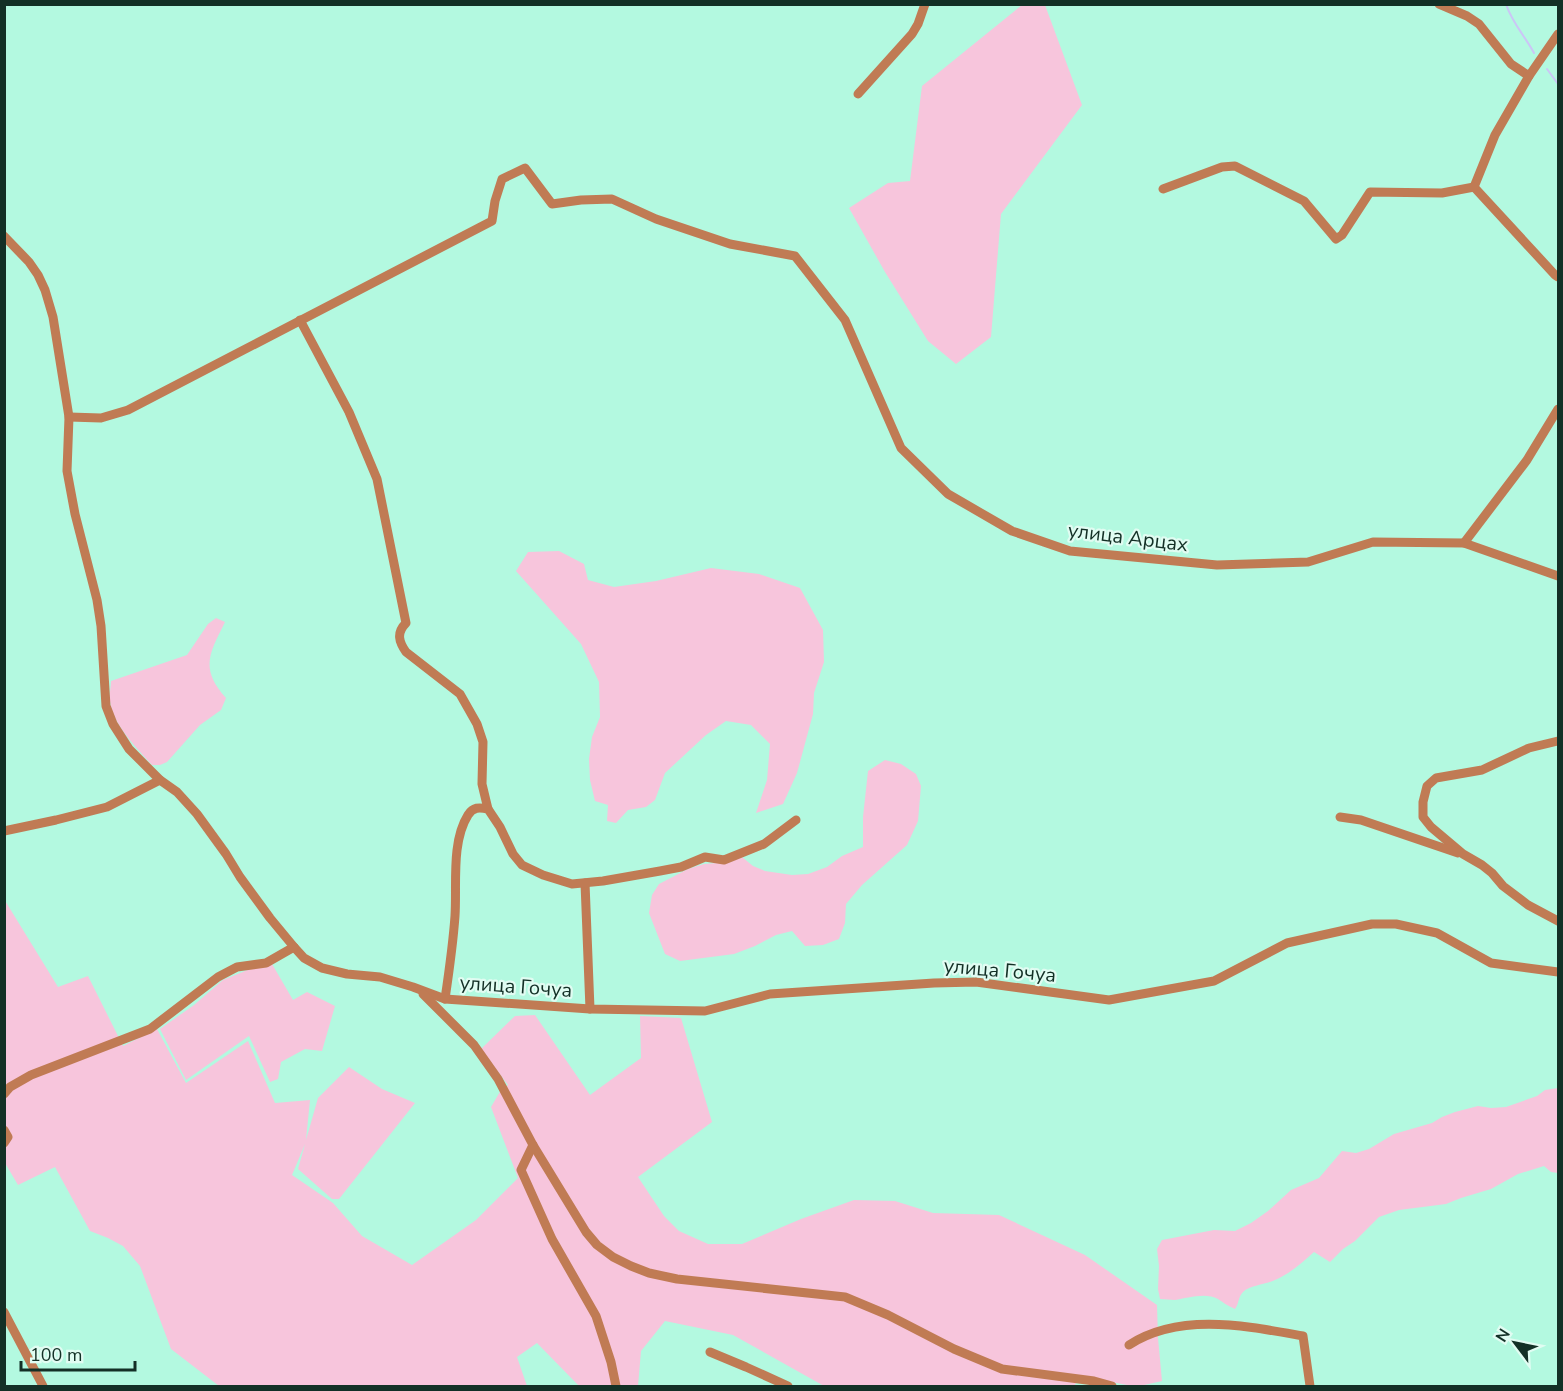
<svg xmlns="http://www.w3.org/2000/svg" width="1563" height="1391" font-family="'Nunito Sans',sans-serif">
<rect width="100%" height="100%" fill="#b3f9e0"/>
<g fill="#f7c5dc">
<polygon points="1022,5 1045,5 1082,105 1001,214 991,337 956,364 928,341 885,272 849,208 888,183 910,181 922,86"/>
<polygon points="559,551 584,564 588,580 614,587 656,581 711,568 759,574 800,588 823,630 824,662 814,693 813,714 797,773 783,804 756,813 767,780 770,744 751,725 726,721 706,735 665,773 655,800 646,807 628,810 616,823 607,821 608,805 595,801 590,780 589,759 592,737 600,717 599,682 581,644 516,571 528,552"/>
<path d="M216,618L225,622C210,653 199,668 226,698L221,710L200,725L167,762L160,765H152C137,748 113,725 110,701C109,694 111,687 111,681L187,655L208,624Z"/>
<polygon points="885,760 901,764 916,774 921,786 918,821 907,845 862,885 846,904 845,923 839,939 823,945 805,946 792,931 776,935 755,946 734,954 680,961 665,954 649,913 652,895 659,884 688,869 704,864 730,862 742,857 753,866 765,871 792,875 808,874 827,867 842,856 863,847 863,817 868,771"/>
<polygon points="4,899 58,987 88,976 123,1046 157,1029 186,1083 248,1041 275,1103 310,1100 306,1140 318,1098 349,1067 382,1089 415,1103 339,1199 332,1199 298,1169 305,1144 292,1175 333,1203 362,1236 412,1265 476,1220 518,1178 491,1107 501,1090 508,1085 481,1049 515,1016 535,1015 590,1095 641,1058 640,1016 681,1018 712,1122 638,1177 664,1216 679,1231 708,1244 742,1244 801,1219 854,1200 895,1201 933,1213 999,1215 1085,1255 1157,1305 1158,1338 1162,1381 1140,1386 1132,1386 1081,1376 1074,1386 824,1386 733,1335 665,1321 641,1351 638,1386 579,1386 537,1343 517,1357 527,1386 219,1386 171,1349 140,1266 123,1246 108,1238 90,1231 55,1167 18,1185 5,1163"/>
<polygon points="272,964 293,1000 307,992 335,1006 322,1051 305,1049 281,1062 278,1079 270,1082 249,1036 186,1080 160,1029 194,1005 223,980 250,969"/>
<path d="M1558,1088V1173L1551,1172L1544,1166L1518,1174L1491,1189L1461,1198L1446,1204L1399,1210L1379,1217L1355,1241L1343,1249L1330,1262L1314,1252C1302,1263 1289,1274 1275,1280C1265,1285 1250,1285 1243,1292C1238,1297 1239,1304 1235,1309C1228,1306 1224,1303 1218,1299C1206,1292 1187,1298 1175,1300C1170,1300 1165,1299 1160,1299L1158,1289L1159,1266L1157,1249L1162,1240L1214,1230L1235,1231L1251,1223L1268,1211L1291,1190L1319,1178L1342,1151L1356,1153L1369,1149L1394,1134L1432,1123L1442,1117L1455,1112L1478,1106L1491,1108L1506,1107L1537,1096L1545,1090Z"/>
</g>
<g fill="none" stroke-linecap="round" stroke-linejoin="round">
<g stroke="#cbc6f6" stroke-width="2">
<path d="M1506,4C1512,23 1525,36 1534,53"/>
<polyline points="1547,69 1558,84"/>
</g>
<g stroke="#c07b54" stroke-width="9">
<polyline points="1439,4 1467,16 1479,24 1511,64 1529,76"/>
<polyline points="858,94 912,34 918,24 925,4"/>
<polyline points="1474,187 1495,135 1529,76 1558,34"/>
<polyline points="1474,187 1555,275 1558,277"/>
<polyline points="1163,189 1222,167 1235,166 1304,201 1336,239 1342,235 1370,192 1442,193 1474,187"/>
<polyline points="4,236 29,262 38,275 45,290 53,317 69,417 67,471 75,514 97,600 101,626 106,706 113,724 129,749 160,780 177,792 197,814 226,854 240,877 270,918 294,947 304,958 322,968 347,974 380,977 413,987 445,999 590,1009 705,1011 770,994 934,983 976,982 1109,1000 1214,981 1287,943 1372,924 1396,924 1437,933 1491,963 1558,972"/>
<path d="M300,320L349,412L377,479L406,623C396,633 399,642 406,652L460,694L477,724L483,742L482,784L488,809"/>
<polyline points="69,417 101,418 128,410 492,221 495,201 502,179 525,168 552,204 581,200 612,199 656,219 730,244 795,256 845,320 901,448 948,494 1012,531 1070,551 1217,565 1308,562 1373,542 1464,543 1558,576"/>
<polyline points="1464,543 1527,460 1558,409"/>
<polyline points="1558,741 1529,748 1482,770 1436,778 1427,786 1423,802 1423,817 1431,827 1463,854 1482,865 1492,873 1503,886 1528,905 1558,921"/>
<polyline points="1340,817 1361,820 1458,853"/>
<polyline points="4,831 56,820 107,807 160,780"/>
<polyline points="585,883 590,1009"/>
<polyline points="423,994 474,1045 498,1079 533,1145 586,1232 597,1245 613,1257 631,1266 649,1273 677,1279 845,1297 888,1315 954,1349 1002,1369 1094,1381 1112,1386"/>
<path d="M445,999C449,972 453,944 455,916C457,885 451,842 468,815C473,807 479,807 488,809L500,827L513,854L522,865L543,875L572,884L603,881L660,871L681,867L705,857L724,860L764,844L796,820"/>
<polyline points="4,1094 10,1087 31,1075 150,1029 218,977 237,967 266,963 294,947"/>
<polyline points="4,1130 8,1137 4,1143"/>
<polyline points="533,1145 521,1170 552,1239 596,1316 611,1362 616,1386"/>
<polyline points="4,1312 43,1386"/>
<path d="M1129,1345C1180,1312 1246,1326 1303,1336L1310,1386"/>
<polyline points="710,1352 746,1367 788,1386"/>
</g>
</g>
<g text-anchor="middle" stroke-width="4.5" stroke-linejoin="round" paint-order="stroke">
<g font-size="20" fill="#133026" stroke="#e1fcf2">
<text transform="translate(1128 537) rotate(7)" y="7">улица Арцах</text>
<text transform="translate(1000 970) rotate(5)" y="7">улица Гочуа</text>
<text transform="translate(516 986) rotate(4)" y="7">улица Гочуа</text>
</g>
</g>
<rect width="1563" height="1391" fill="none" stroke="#133026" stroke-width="12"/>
<g transform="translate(1515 1343) rotate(302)" stroke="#e1fcf2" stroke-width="4.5" paint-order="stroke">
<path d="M0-4.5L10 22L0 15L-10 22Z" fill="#133026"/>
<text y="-9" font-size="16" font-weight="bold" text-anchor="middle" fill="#133026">N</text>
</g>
<path d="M21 1361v9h114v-9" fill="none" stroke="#133026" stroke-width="3"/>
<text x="30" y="1361" font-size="18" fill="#133026" stroke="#e1fcf2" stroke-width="4.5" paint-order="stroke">100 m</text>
</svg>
